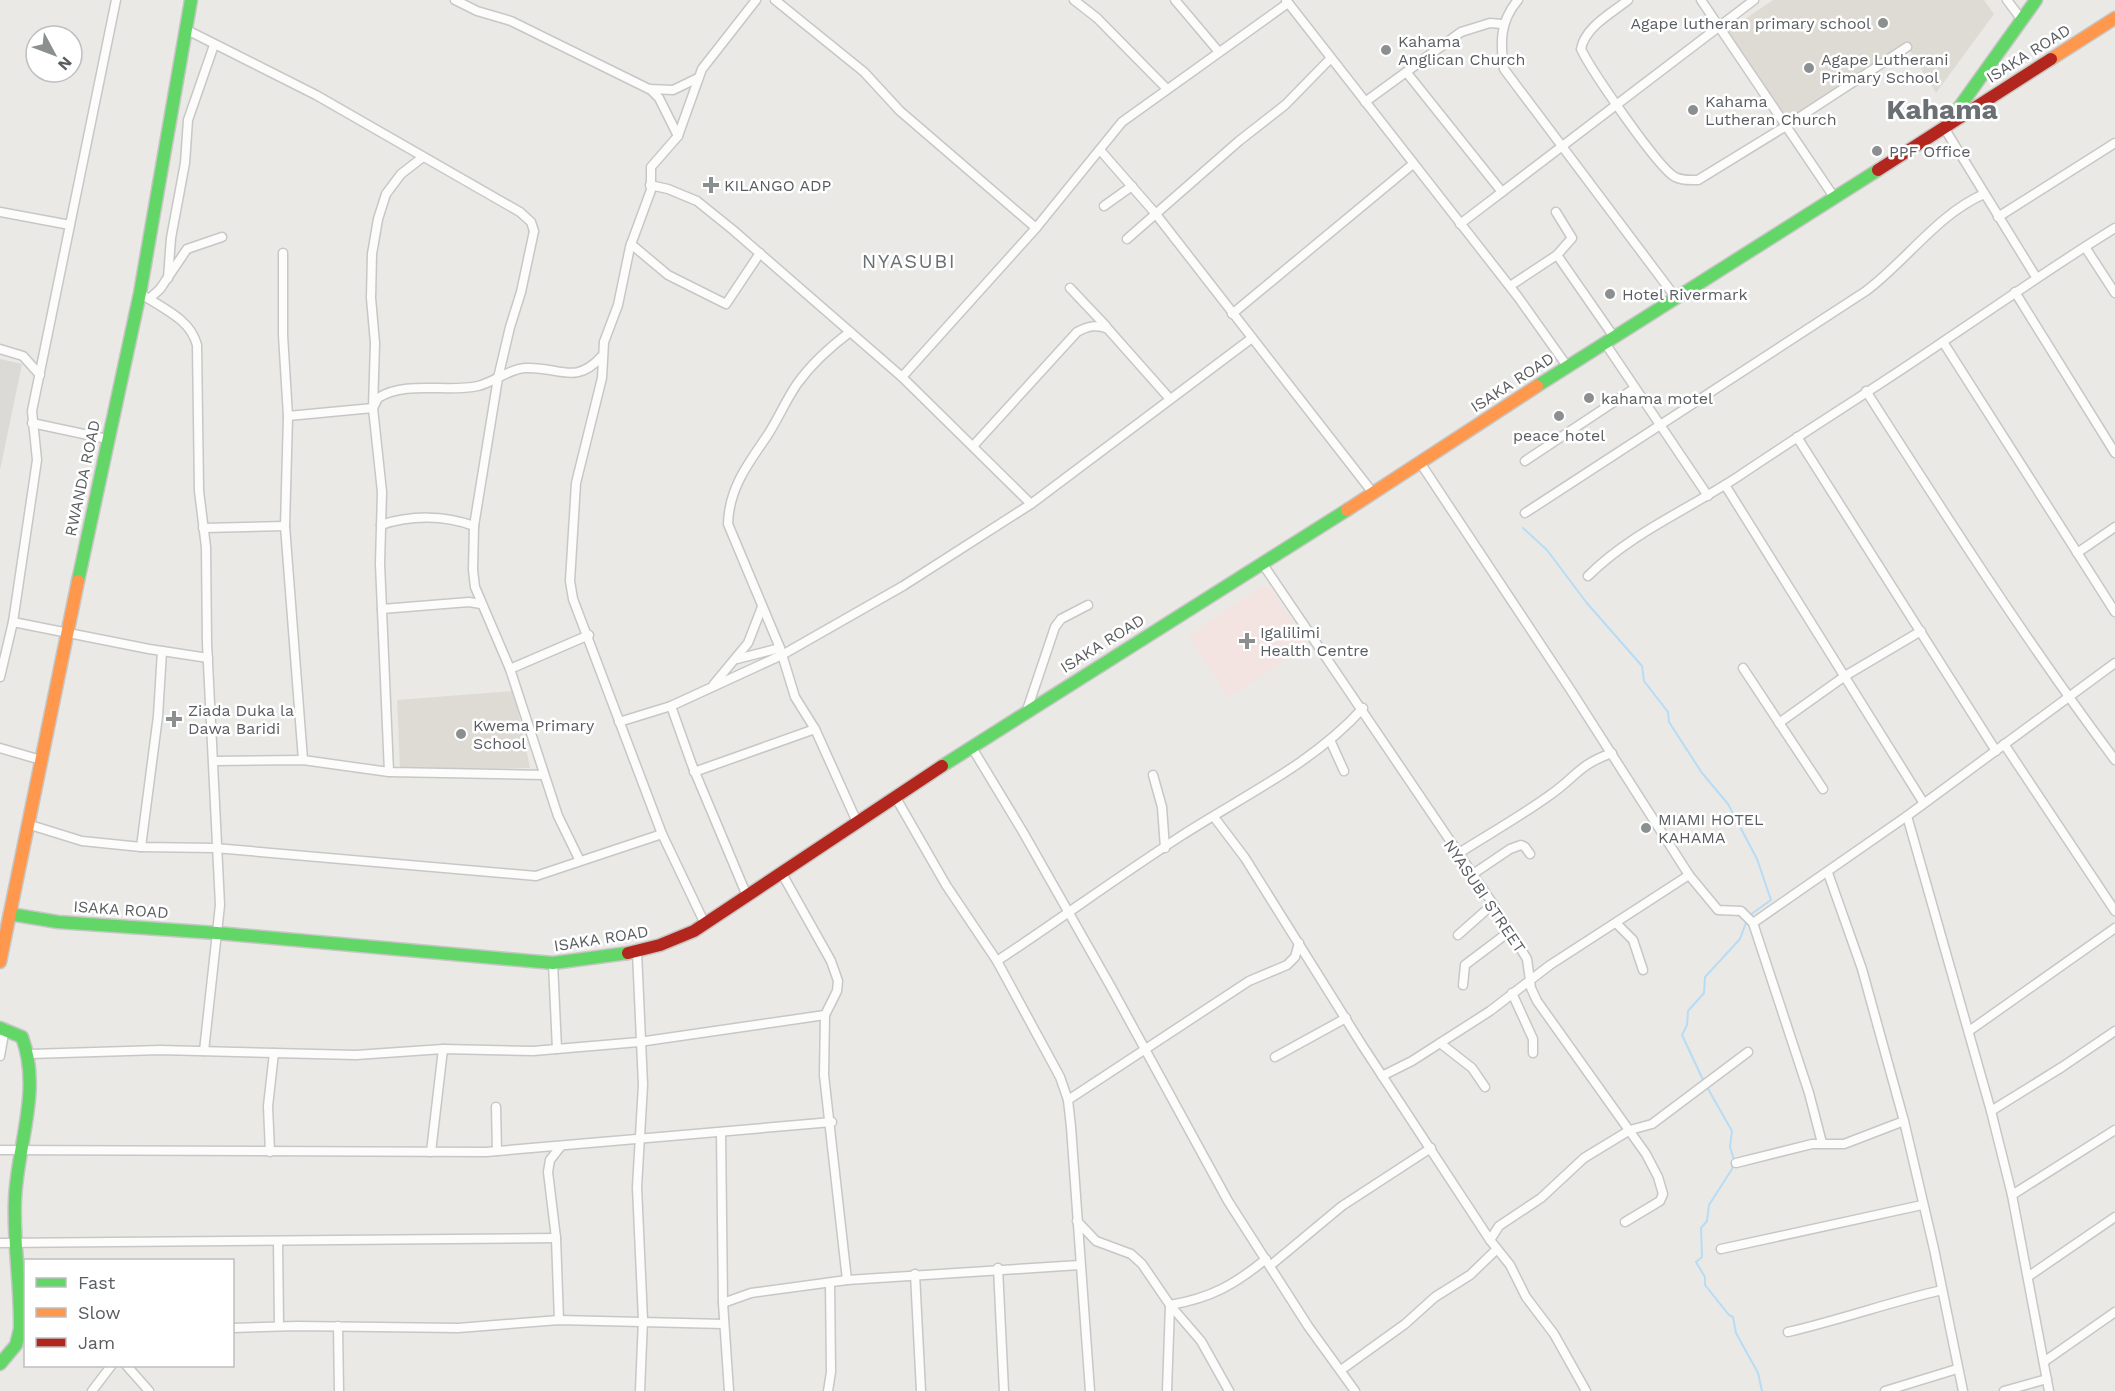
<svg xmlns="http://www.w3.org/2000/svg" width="2115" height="1391" font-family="'Work Sans',sans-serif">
<rect width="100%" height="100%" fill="#eae9e5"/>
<polygon fill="#dbdad6" points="0,359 22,364 0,470"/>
<g fill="#dedbd4">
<polygon points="1773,0 1984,0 1994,14 1936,93 1906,44 1785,122 1726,32"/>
<polygon points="514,691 530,768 400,769 397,700"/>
</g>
<polygon fill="#f3e4e1" points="1263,586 1271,588 1307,646 1229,698 1188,636"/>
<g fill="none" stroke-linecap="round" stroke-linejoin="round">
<g stroke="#b7dcf6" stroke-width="2">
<polyline points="1523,528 1547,550 1586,602 1642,666 1644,681 1668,712 1669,722 1702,773 1728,804 1757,859 1771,900 1750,915"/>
<polyline points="1704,1082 1682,1035 1687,1025 1688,1011 1704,993 1705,977 1740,939 1747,920"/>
<polyline points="1707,1087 1732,1131 1730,1147 1734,1160 1732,1169 1709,1205 1707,1221 1701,1228 1702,1257 1696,1262 1705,1277 1705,1285 1729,1315 1733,1317 1736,1333 1758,1373 1762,1391"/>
</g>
<g stroke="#c7c7c7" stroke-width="11">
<g id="street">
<polyline points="455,0 477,11 511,21 649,89 673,90 698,78"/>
<polyline points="775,0 864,72 900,111 1036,228"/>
<polyline points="1074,0 1097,18 1167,89"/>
<polyline points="1175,0 1219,52"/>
<polyline points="1286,0 1518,297 1567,366"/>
<path d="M1518,0C1500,21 1500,42 1504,69L1676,298"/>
<path d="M1628,0C1612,13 1585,27 1581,49C1591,70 1658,168 1675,177C1683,181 1690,180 1698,180L1786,126L1907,47"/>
<polyline points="1701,0 1834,197"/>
<polyline points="2007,0 2022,20"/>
<polyline points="185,29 316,95 520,212 531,222 534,231 521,292 510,327 498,378 474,526 473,570 475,587 510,669 558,816 580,861"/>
<polyline points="1407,73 1502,192"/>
<polyline points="650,89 659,98 678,136"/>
<polyline points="1365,102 1461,32 1490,23 1502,24"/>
<polyline points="1943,126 2036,277"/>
<polyline points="1100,150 1155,213 1373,493"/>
<polyline points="650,185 668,189 697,201 733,230 902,377 1031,504"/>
<polyline points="1104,206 1132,186"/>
<polyline points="0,212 70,225"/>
<polyline points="1998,217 2115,143"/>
<polyline points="1460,224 1754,0"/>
<polyline points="1127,239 1239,141 1285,105 1330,59"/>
<polyline points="631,244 668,275 726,304 760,253"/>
<polyline points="2085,247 2115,293"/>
<polyline points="283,253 283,335 288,416 285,526 303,760"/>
<polyline points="1557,255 1614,337"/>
<polyline points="168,278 171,238 185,163 188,120 214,45"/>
<polyline points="1510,286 1557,255 1572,238 1556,212"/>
<polyline points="1070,288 1106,326"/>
<polyline points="2015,292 2115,453"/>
<path d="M140,293C161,308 190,318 197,345L199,491L206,547L207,643L220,905L204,1051"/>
<polyline points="149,299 160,289 187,249 222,237"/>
<polyline points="1232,314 1413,164"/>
<path d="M850,332C830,347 812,363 797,384C786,400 778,419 767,436C748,464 729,488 728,524L780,648L795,697L815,729L857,822"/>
<polyline points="1943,342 2115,612"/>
<polyline points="1605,343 1708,496"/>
<polyline points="0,349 23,356 40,375"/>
<polyline points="902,377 1036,228 1122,122 1288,3"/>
<path d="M1866,391C1946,516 2026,641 2115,760"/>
<path d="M288,416L373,408L378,398C406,380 447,393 478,386C494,382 509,369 525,368C558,366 575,386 601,357"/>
<polyline points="32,423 107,439"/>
<polyline points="1797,437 1996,751"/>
<path d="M974,445L1077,332C1088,326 1097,324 1108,329L1170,399"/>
<polyline points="1419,461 1570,689 1689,875 1718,910 1741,911 1753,923 1907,816 2115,663"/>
<polyline points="1525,461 1635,388"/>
<polyline points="1725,485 1923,802"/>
<path d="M1525,513L1866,291C1906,261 1938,214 1984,194"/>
<path d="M381,525C411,515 444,515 474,526"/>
<polyline points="203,528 285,526"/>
<polyline points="2077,553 2115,527"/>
<polyline points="1262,563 1493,904 1527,959 1531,988 1537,1001 1646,1154 1658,1177 1663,1194 1660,1201 1625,1222"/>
<path d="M1588,576C1631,533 1689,509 1739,476C1807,430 1877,387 1944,341C2001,303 2056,264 2115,228"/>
<polyline points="382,609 469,602 481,604"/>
<polyline points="13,622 149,649 208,658"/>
<polyline points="737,659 780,648"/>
<polyline points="1743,668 1823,789"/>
<polyline points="510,669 589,635"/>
<polyline points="0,677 13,622 37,460 32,411 116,0"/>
<polyline points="714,684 748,643 762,607"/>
<polyline points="671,706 692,765 747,896"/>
<polyline points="1027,710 1055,627 1061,619 1088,605"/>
<polyline points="619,722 671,706 782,655 903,586 1031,504 1252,338"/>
<polyline points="1779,723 1845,676 1921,631"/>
<polyline points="1330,740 1344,771"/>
<polyline points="2004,744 2115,911"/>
<polyline points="971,746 1023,832 1111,987 1228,1201 1308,1326 1355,1391"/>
<polyline points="0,748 41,760"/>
<polyline points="214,761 303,760 389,772 544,775"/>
<polyline points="389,772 380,564 382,492 373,408 375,343 371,298 372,254 378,219 386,194 401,174 423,157"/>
<polyline points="694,772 815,729"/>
<polyline points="1153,775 1162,807 1165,848"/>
<polyline points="896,798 946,885 997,961 1060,1077 1068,1100 1071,1127 1090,1391"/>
<polyline points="1907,816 1991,1111 2012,1195 2049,1391"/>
<polyline points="1214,817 1245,858 1362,1045 1490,1240 1510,1265 1526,1297 1554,1334 1586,1391"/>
<polyline points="27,824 82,841 141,847 215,848 536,876 662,834"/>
<polyline points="141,847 158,716 162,651"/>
<path d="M1459,853C1489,834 1521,816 1550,795C1576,777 1578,765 1612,753"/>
<polyline points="781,872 831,961 838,981 837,991 825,1015 824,1075 847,1280"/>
<polyline points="1828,873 1862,969 1904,1121 1934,1249 1963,1391"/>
<polyline points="1473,874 1510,849 1521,845 1525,847 1530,854"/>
<polyline points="1616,923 1633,940 1643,970"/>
<polyline points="1753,923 1809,1093 1822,1143"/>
<polyline points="705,924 662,834 573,599 570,581 576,483 602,378 604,342 618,305 630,247 651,190 651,167 678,136 702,69 756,0"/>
<polyline points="1458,935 1493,904"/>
<polyline points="637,952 643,1085 637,1187 643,1320 640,1391"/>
<path d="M997,961C1059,920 1119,876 1181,836C1243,796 1314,763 1363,708"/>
<polyline points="553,963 557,1049"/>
<polyline points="1463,985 1465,965 1510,931"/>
<polyline points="1512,993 1533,1039 1533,1053"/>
<polyline points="1969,1031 2115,928"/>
<polyline points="1440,1043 1472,1068 1485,1087"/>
<polyline points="30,1054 160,1050 356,1055 443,1049 533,1051 639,1042 825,1015"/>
<polyline points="0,1056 5,1028"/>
<polyline points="1275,1057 1346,1018"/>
<polyline points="1382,1076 1412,1061 1490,1011 1550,965 1689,875"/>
<polyline points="1068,1100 1249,981 1287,965 1295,957 1299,943"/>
<polyline points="496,1107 497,1151"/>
<polyline points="1991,1111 2062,1067 2115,1031"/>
<polyline points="721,1132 723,1303 729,1391"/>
<polyline points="0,1150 486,1152 832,1122"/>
<polyline points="270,1152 268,1106 274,1053"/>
<polyline points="431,1152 443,1049"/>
<polyline points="1736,1163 1812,1144 1844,1144 1904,1121"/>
<polyline points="2012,1195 2115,1130"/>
<polyline points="1077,1221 1096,1241 1131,1254 1142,1264 1170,1305 1201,1341 1229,1391"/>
<polyline points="1490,1240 1499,1226 1541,1198 1584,1158 1630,1130 1652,1124 1748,1052"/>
<polyline points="278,1241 279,1326"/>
<polyline points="0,1243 556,1238"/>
<polyline points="1721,1249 1922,1205"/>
<polyline points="1271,1265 1342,1206 1431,1148"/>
<polyline points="998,1268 1004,1391"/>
<polyline points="915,1274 921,1391"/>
<polyline points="2029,1276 2115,1217"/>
<polyline points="723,1303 751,1293 847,1280 1080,1265"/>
<polyline points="559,1320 556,1238 548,1172 550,1160 561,1146"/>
<polyline points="338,1326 339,1391"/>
<polyline points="232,1328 297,1326 458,1328 559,1320 724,1324"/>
<path d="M1788,1332C1840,1320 1890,1302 1942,1290"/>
<polyline points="2045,1361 2115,1312"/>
<polyline points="127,1366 149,1391"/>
<polyline points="1341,1370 1405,1324 1435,1297 1470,1275 1497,1249"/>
<polyline points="92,1391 111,1366"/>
<polyline points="828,1391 831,1372 830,1283"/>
<path d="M1167,1391L1170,1305C1211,1298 1234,1285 1266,1259"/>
<polyline points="1885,1391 1957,1369"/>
<polyline points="2004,1391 2047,1379"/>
</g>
</g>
<g stroke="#c6c6c5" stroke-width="15">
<g id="fast">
<polyline points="1953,116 2036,0"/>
<polyline points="1537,386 1878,170"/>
<polyline points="78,581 140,293 191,0"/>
<polyline points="942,766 1347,510"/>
<polyline points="10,914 58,922 217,933 553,963 628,953"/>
<path d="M0,1028L22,1037C42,1091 17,1145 15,1200C13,1243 21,1286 20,1329L16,1345L0,1364"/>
</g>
</g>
<g stroke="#c6c6c5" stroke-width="15">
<g id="slow">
<polyline points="2051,59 2115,18"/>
<polyline points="1347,510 1537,386"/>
<polyline points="0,962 78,581"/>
</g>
</g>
<g stroke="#c6c6c5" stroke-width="15">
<g id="jam">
<polyline points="1878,170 2051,59"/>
<polyline points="628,953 660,945 694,931 942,766"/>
</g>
</g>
<use href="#street" stroke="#fcfcfb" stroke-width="8"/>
<use href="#fast" stroke="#63d668" stroke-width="12"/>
<use href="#slow" stroke="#ff974d" stroke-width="12"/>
<use href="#jam" stroke="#b3261e" stroke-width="12"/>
</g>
<g fill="#8c8f90" stroke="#fff" stroke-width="2">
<circle cx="1883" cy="23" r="6"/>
<circle cx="1386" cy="50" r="6"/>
<circle cx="1809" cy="68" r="6"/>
<circle cx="1693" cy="110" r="6"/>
<circle cx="1877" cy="151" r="6"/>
<path d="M708 176h6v6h6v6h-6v6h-6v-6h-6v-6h6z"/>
<circle cx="1610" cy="294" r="6"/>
<circle cx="1589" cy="398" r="6"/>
<circle cx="1559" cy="416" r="6"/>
<path d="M1244 632h6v6h6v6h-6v6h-6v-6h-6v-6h6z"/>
<path d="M171 710h6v6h6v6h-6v6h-6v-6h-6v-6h6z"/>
<circle cx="461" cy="734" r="6"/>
<circle cx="1646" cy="828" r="6"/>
</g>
<g text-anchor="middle" stroke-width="5" stroke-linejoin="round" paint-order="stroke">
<g font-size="16" fill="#5a5e62" stroke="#fff" text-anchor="start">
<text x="1871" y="29" text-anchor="end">Agape lutheran primary school</text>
<text x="1398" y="47">Kahama<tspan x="1398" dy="18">Anglican Church</tspan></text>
<text x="1821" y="65">Agape Lutherani<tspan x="1821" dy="18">Primary School</tspan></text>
<text x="1705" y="107">Kahama<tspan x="1705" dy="18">Lutheran Church</tspan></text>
<text x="1889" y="157">PPF Office</text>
<text x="724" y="191">KILANGO ADP</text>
<text x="1622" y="300">Hotel Rivermark</text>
<text x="1601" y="404">kahama motel</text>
<text x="1559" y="441" text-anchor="middle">peace hotel</text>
<text x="1260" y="638">Igalilimi<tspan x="1260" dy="18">Health Centre</tspan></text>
<text x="188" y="716">Ziada Duka la<tspan x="188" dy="18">Dawa Baridi</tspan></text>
<text x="473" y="731">Kwema Primary<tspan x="473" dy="18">School</tspan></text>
<text x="1658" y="825">MIAMI HOTEL<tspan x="1658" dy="18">KAHAMA</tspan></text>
</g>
<g font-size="16" fill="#5a5e62" stroke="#fff">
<text transform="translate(2028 53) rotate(-32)" y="6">ISAKA ROAD</text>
<text transform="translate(1512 382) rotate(-33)" y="6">ISAKA ROAD</text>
<text transform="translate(82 478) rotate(-78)" y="6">RWANDA ROAD</text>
<text transform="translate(1102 643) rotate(-32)" y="6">ISAKA ROAD</text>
<text transform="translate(1485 896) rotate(56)" y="6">NYASUBI STREET</text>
<text transform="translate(121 909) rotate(4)" y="6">ISAKA ROAD</text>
<text transform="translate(601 938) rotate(-9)" y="6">ISAKA ROAD</text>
</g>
<g font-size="20" letter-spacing="1.5" fill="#6b7074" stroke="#fff">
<text x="909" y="268">NYASUBI</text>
</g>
<g font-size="28" font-weight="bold" fill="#6b7074" stroke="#fff">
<text x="1942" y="119">Kahama</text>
</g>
</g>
<rect x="24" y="1259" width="210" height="108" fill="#ffffff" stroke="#bdbfc0" stroke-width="1.5"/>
<rect x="36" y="1278" width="30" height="9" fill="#63d668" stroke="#bdbfc0" stroke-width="1.5"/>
<text x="78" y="1289" font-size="18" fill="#5a5e62">Fast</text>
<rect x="36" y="1308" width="30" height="9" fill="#ff974d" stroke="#bdbfc0" stroke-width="1.5"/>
<text x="78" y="1319" font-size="18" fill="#5a5e62">Slow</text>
<rect x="36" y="1338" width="30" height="9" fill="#b3261e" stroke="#bdbfc0" stroke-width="1.5"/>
<text x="78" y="1349" font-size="18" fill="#5a5e62">Jam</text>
<g transform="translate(54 54) rotate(131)"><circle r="28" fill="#ffffff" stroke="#bdbfc0" stroke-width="1.5"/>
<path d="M0-4.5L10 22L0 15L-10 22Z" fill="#8c8f90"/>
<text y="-9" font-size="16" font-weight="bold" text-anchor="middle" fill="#5a5e62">N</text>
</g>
</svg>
